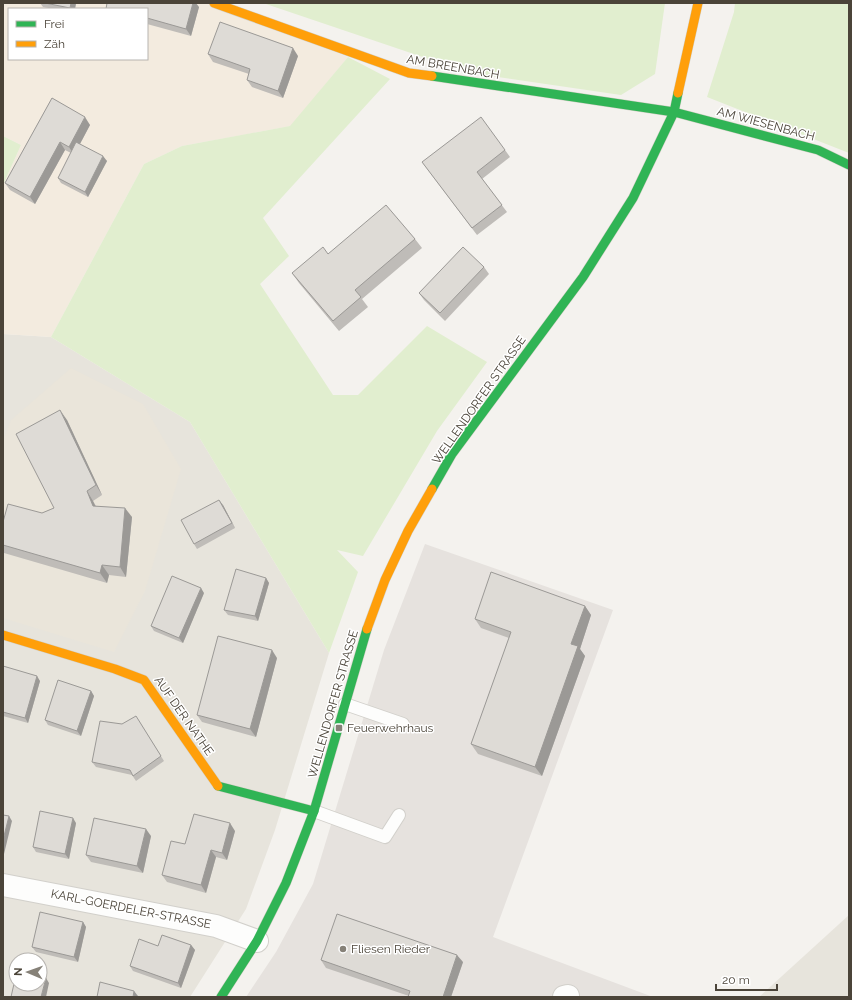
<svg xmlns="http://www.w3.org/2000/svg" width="852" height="1000" font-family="Raleway,sans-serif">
<rect width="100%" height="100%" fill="#f4f2ee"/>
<g fill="#e7e4dc" fill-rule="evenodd">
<path d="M3,334L51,337L190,422L329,653L275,830L246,909L190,997H3ZM16,960H40V984H16Z"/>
<polygon points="849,915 849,997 759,997"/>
</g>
<path fill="#f3ebdf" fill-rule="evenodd" d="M3,3H208L348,57L291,126L182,146L144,164L51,337L3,334V185L21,145L3,136ZM9,9H147V59H9Z"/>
<polygon fill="#e6e2de" points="425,544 613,610 493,937 653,997 246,997 276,952 313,884 384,650"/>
<polygon fill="#eae5da" points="71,368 143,404 181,469 145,591 114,652 3,618 3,441 11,420"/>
<g fill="#e1eecf">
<polygon points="263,3 665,3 655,74 621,95 470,73"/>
<polygon points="735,3 849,3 849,153 707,97 734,12"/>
<polygon points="348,57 390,79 263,218 289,256 260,284 333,395 358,395 427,326 487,362 437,431 363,556 337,550 358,572 329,653 190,422 51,337 144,164 182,146 290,126"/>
<polygon points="3,136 21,145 3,185"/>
</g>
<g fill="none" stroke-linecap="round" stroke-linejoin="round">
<g stroke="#d2d0cb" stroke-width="14">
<g id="lane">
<polyline points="345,704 403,724"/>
<polyline points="314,811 385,837 399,815"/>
</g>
</g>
<g stroke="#d2d0cb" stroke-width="24">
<g id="street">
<polyline points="3,885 216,926 257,941"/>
<polyline points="564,997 568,996"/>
</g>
</g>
<g stroke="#d3cfc5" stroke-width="10">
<g id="fast">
<polyline points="432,76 674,112 818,150 849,165"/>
<polyline points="432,489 452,454 583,277 633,198 674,112 678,93"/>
<polyline points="218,786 314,811"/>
<polyline points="221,997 257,941 286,883 314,811 367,629"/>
</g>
</g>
<g stroke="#d3cfc5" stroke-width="10">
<g id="slow">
<polyline points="214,3 409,73 432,76"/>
<polyline points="678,93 698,3"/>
<polyline points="367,629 385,580 408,531 432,489"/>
<polyline points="3,635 115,669 144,680 218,786"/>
</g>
</g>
<use href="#lane" stroke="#fdfdfc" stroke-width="12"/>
<use href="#street" stroke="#fdfdfc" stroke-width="22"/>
<use href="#fast" stroke="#30b455" stroke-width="9"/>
<use href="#slow" stroke="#ff9f0a" stroke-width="9"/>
</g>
<g fill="#bfbcb8">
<polygon points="40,3 76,3 75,9 54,9 43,7"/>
<polygon points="199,7 191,36 147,24 147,9"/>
<polygon points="208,54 298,56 283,98 252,87 247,80 249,74 213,62"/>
<polygon points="52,98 90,125 80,144 107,161 88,197 61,183 58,178 71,153 65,150 35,204 10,190 5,183"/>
<polygon points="505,150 510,157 482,179 507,212 477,235 422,162"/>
<polygon points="415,239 422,248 362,299 368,307 339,331 299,283 292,273 328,254"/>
<polygon points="484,267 489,274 445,321 424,300 419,293"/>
<polygon points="67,420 102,495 93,501 96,506 132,517 126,577 109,575 107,583 4,553 3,552 3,522 42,513 54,508"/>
<polygon points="223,505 235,528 197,549 194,544"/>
<polygon points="266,578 269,583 258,621 228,615 224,610"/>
<polygon points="204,593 183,643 154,631 151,626"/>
<polygon points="585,606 591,615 580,649 585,656 542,776 478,754 471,744 509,638 481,628 475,619"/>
<polygon points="277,658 256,737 202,722 197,715"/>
<polygon points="3,666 40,681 28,723 3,716"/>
<polygon points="91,691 94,696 81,736 48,725 45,720"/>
<polygon points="139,721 164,761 136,781 132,775 96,767 92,762 122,724"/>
<polygon points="76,823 69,859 36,852 33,847"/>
<polygon points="235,831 227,860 216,857 206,893 167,882 162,875 185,844"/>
<polygon points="151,836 143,873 91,862 86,855"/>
<polygon points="83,922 86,927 78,962 36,952 32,947"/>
<polygon points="191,945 195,950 181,988 133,971 130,966 158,946"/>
<polygon points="321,960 463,962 451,997 408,997 409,996 326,968"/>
</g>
<g fill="#9b9996">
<polygon points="71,3 76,3 75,9 71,9 70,8"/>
<polygon points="193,3 196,3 199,7 191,36 186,29"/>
<polygon points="293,48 298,56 283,98 278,91"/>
<polygon points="85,117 90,125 74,155 69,147"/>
<polygon points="60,142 65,150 35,204 30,197"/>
<polygon points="103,156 107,161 88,197 85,192"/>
<polygon points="60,410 67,420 102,495 96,485"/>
<polygon points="87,491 93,501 100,516 93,506"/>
<polygon points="219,500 223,505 235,528 232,523"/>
<polygon points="125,508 132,517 126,577 120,567"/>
<polygon points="102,565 109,575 107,583 100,573"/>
<polygon points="266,578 269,583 258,621 255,616"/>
<polygon points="201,588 204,593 183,643 179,638"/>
<polygon points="585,606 591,615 580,649 585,656 542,776 535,767 571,644"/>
<polygon points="272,650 277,658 256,737 250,729"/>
<polygon points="37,676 40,681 28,723 25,718"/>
<polygon points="91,691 94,696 81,736 77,731"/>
<polygon points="9,816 12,821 4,854 3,852 3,840"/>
<polygon points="73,818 76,823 69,859 65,854"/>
<polygon points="230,823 235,831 227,860 222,853"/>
<polygon points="146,829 151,836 143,873 137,866"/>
<polygon points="211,850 216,857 206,893 201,885"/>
<polygon points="83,922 86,927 78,962 74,957"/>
<polygon points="191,945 195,950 181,988 178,983"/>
<polygon points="457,955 463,962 451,997 443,997"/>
<polygon points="46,978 49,983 46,997 41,997"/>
<polygon points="134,991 138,996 138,997 133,997"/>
</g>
<g fill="#dedbd6" stroke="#9b9996">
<polygon points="45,3 71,3 70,8"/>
<polygon points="107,3 193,3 186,29 147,18 147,9 106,9"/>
<polygon points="220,22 293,48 278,91 247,80 250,69 208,54"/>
<polygon points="52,98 85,117 69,147 60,142 30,197 5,183"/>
<polygon points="481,117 505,150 477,172 502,205 472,228 422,162"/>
<polygon points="76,142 103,156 85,192 58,178"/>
<polygon points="386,205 415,239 355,290 361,297 333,321 292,273 323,247 328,254"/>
<polygon points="463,247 484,267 440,313 419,293"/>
<polygon points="60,410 96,485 87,491 93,506 125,508 120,567 102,565 100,573 3,545 3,522 8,504 42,513 54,508 16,434"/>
<polygon points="219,500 232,523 194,544 181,520"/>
<polygon points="236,569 266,578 255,616 224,610"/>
<polygon points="491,572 585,606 571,644 578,646 535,767 471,744 511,632 475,619"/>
<polygon points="172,576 201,588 179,638 151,626"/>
<polygon points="218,636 272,650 250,729 197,715"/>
<polygon points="3,666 37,676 25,718 3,712"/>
<polygon points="58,680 91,691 77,731 45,720"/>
<polygon points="136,716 161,756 133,776 130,770 92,762 100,721 122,724"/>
<polygon points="40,811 73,818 65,854 33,847"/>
<polygon points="194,814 230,823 222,853 211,850 201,885 162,875 171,841 185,844"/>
<polygon points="3,815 9,816 3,840"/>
<polygon points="94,818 146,829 137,866 86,855"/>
<polygon points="40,912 83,922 74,957 32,947"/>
<polygon points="337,914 457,955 443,997 408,997 410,991 321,960"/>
<polygon points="162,935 191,945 178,983 130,966 139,939 158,946"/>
<polygon points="16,975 16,984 40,984 40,977 46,978 41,997 11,997"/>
<polygon points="100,982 134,991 133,997 97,997"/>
</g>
<g fill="#868178" stroke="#fff" stroke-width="1.5">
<rect x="335" y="724" width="8" height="8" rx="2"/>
<circle cx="343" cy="949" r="4"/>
</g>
<g text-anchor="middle" stroke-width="3" stroke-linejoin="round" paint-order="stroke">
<g font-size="12" fill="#4b4439" stroke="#fff">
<text transform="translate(453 67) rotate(10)" y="4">AM BREENBACH</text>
<text transform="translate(766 124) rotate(15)" y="4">AM WIESENBACH</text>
<text transform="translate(479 400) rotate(-55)" y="4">WELLENDORFER STRASSE</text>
<text transform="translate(333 704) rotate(-74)" y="4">WELLENDORFER STRASSE</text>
<text transform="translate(184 716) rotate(55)" y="4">AUF DER NATHE</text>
<text transform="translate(131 909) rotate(11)" y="4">KARL-GOERDELER-STRASSE</text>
</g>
<g font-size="12" fill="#4b4439" stroke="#fff" text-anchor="start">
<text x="347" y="732">Feuerwehrhaus</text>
<text x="351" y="953">Fliesen Rieder</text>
</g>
</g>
<rect width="852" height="1000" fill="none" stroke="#4b4439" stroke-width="8"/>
<rect x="8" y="8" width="140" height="52" fill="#ffffff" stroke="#b7b4b0"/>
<rect x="16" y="21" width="20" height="6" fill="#30b455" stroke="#b7b4b0"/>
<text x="44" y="28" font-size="12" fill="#4b4439">Frei</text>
<rect x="16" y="41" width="20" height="6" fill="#ff9f0a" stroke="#b7b4b0"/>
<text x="44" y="48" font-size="12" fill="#4b4439">Zäh</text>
<g transform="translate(28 972) rotate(272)"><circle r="19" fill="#ffffff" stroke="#b7b4b0"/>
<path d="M0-3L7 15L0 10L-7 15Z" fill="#868178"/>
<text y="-6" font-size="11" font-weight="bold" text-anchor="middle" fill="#4b4439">N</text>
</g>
<path d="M716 984v6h61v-6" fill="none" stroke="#4b4439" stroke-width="2"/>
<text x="722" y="984" font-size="12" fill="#4b4439" stroke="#ffffff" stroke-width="3" paint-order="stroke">20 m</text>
</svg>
